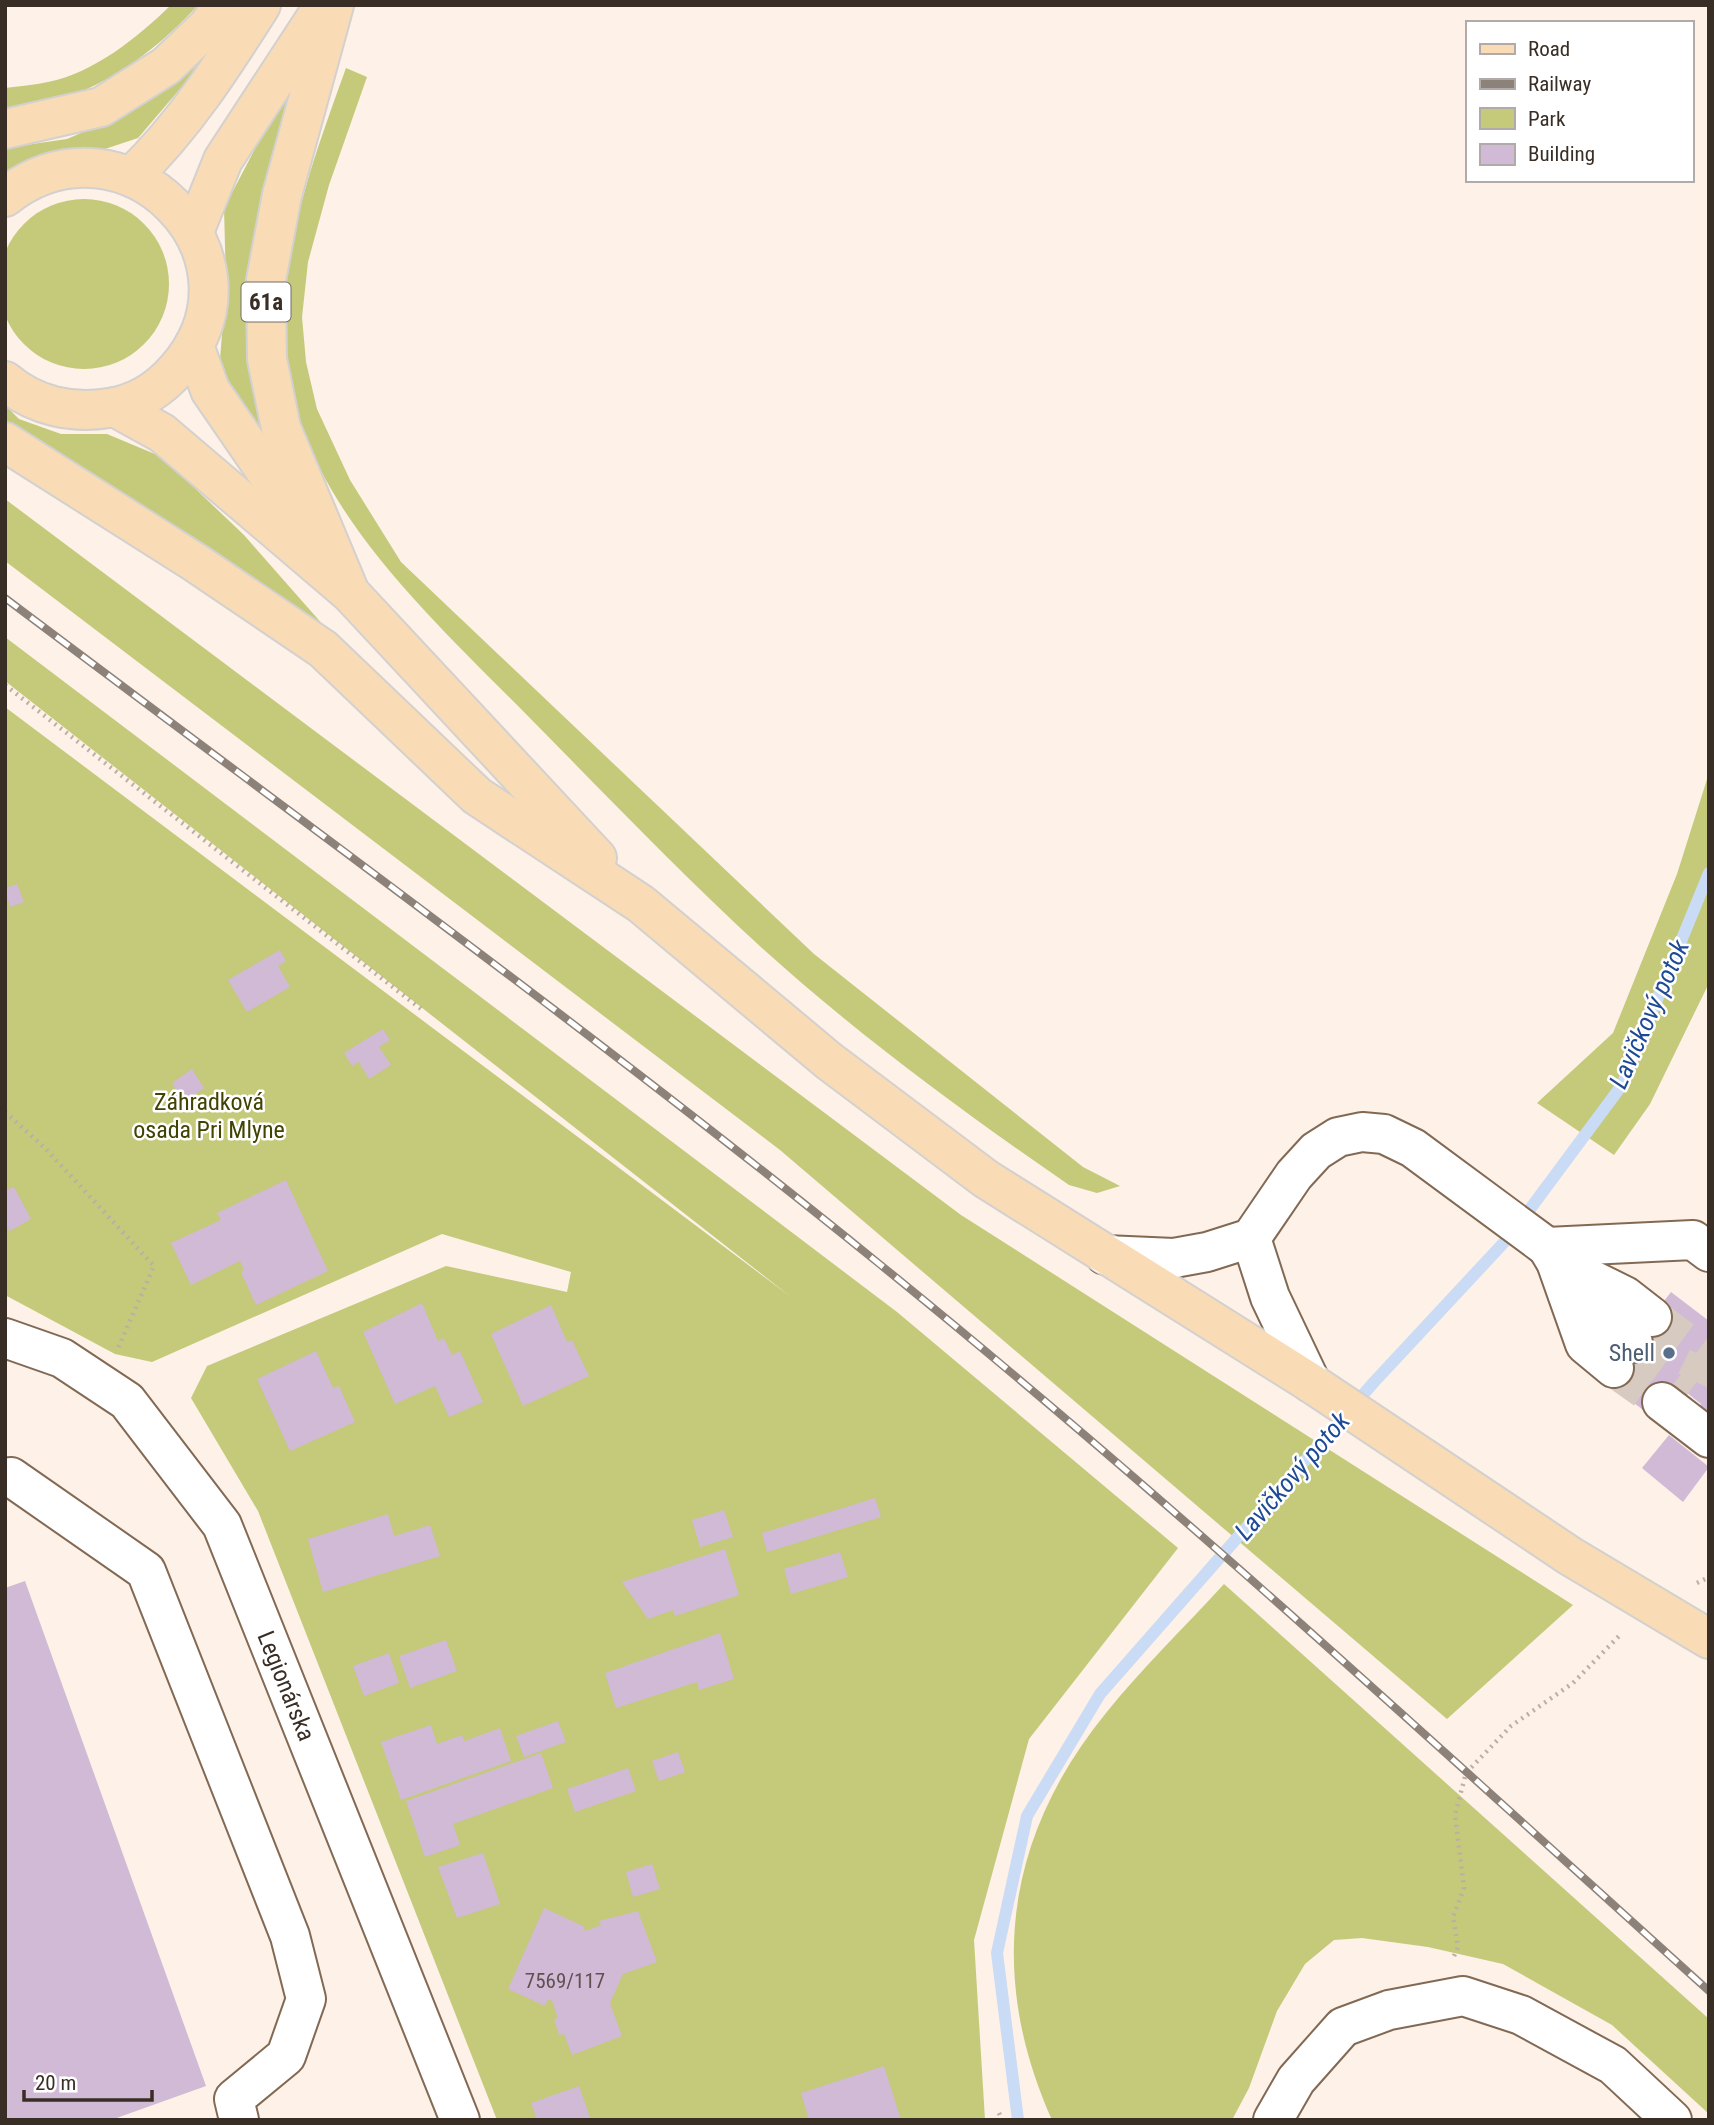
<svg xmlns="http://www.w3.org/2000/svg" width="1714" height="2125" font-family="'Roboto Condensed',sans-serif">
<rect width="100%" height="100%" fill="#fdf1e8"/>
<g fill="#c5c97a">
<path d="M171,5H198C164,42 122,76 75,94C53,102 28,105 5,110V88C19,86 34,85 48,82C94,73 138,37 171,5Z"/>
<polygon points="220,42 138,138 96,152 45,155 5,171 5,148 67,139 128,113"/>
<path d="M346,68L367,77L329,185L308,262L302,317L306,362L317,409L350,480L401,562L814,954L1083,1167L1120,1186L1097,1193L1069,1185C963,1112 857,1034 762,948C679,872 602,791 523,711C443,630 338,534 301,424C260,299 304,185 346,68Z"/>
<path d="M301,78C275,158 248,239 246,324C245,361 262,398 261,436L219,372L226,284L224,208L256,147Z"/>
<circle cx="84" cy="284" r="85"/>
<polygon points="5,405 19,419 61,434 107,434 162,457 244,535 324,626 29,439 5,419"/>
<polygon points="5,499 961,1215 1573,1605 1447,1719 780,1150 5,561"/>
<polygon points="5,637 897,1312 1178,1548 1029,1739 974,1940 985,2120 497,2120 258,1511 191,1398 207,1366 446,1266 567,1292 571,1272 442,1234 152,1362 115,1354 5,1295 5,707 791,1297 5,681"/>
<polygon points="1709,773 1709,983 1650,1104 1614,1155 1537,1103 1613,1033 1677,874"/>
<path d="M1224,1584L1709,2019V2114L1612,2025L1503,1964L1428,1947L1362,1938L1334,1940L1305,1964L1277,2011L1249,2088L1232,2120H1052C987,1975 1005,1837 1106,1713C1142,1668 1185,1627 1224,1584Z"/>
</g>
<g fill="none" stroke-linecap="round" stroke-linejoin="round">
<polyline stroke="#cadbf5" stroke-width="12" points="1018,2120 997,1953 1027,1816 1100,1694 1375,1381 1510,1236 1622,1085 1709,873"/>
</g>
<g fill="#d0bad6">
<polygon points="17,884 24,902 10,907 5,888"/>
<polygon points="280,950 286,961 278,966 290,987 247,1012 228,980"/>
<polygon points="383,1029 390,1040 379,1047 391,1065 369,1079 359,1062 352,1066 344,1053"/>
<polygon points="192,1069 204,1088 184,1102 172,1083"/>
<polygon points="286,1180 328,1271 256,1305 241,1272 244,1270 240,1261 191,1285 171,1243 221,1220 217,1213"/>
<polygon points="14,1187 31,1219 10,1231 5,1223 5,1191"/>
<polygon points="1671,1292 1709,1321 1709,1339 1701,1350 1709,1356 1709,1416 1699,1408 1701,1404 1676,1384 1651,1416 1604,1380"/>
<polygon points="422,1303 438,1341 444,1338 452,1355 460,1351 483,1402 449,1417 435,1386 395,1404 363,1332"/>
<polygon points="551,1305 567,1342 572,1340 589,1376 523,1406 491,1334"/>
<polygon points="316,1351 333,1388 339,1386 355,1422 290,1451 257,1379"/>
<polygon points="1669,1435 1709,1467 1683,1502 1642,1468"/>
<polygon points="875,1498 881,1517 767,1552 762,1533"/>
<polygon points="724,1510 733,1537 700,1547 692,1520"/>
<polygon points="388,1514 394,1536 430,1525 440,1556 323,1592 308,1539"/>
<polygon points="725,1549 739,1595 675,1616 673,1610 648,1619 622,1582"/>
<polygon points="840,1552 848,1577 791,1594 784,1569"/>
<polygon points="25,1581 206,2086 111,2120 5,2120 5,1588"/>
<polygon points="720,1633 734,1679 699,1690 697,1682 616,1708 605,1673"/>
<polygon points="446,1640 457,1671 410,1688 399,1656"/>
<polygon points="389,1653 399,1683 364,1696 353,1666"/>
<polygon points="558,1721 566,1742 524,1757 516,1736"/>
<polygon points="431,1725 437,1744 462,1735 464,1741 500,1728 511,1761 401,1800 381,1742"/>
<polygon points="678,1752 685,1772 659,1781 652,1761"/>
<polygon points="541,1753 553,1788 453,1824 460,1845 425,1857 406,1801"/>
<polygon points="628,1768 636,1791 575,1812 567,1789"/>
<polygon points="483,1853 500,1904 457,1918 438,1867"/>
<polygon points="652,1864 660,1889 633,1897 626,1872"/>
<polygon points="544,1908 583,1926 585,1931 601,1925 599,1921 638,1911 657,1962 623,1974 610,2003 622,2036 572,2055 564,2034 559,2035 554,2019 558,2018 552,2001 548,1999 545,2006 508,1989"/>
<polygon points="884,2066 901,2120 809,2120 801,2093"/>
<polygon points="579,2086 591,2120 537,2120 531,2103"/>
</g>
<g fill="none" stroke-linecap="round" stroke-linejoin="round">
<g stroke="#d6cac1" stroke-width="38" stroke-dasharray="38 19" stroke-linecap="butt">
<polyline points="1652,1317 1707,1358 1689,1395"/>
<polyline points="1633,1343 1693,1387"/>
<polyline points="1614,1368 1662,1402"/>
</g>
<g stroke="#826954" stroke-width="42">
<g id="minor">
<polyline points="1251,1238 1270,1297 1311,1383"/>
<polyline points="1105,1255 1174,1258 1207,1252 1251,1238 1294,1175 1316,1151 1338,1137 1362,1132 1384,1134 1413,1148 1547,1247"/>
<polyline points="1556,1262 1625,1296 1652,1317"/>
<polyline points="1568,1295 1633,1343"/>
<polyline points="5,1338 62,1358 127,1401 222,1525 460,2120"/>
<polyline points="1614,1368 1585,1344 1556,1262 1547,1247 1693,1240 1709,1252"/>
<polyline points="1662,1402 1709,1438"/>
<polyline points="5,1478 11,1477 146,1571 290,1936 306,1999 286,2056 234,2099 239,2120"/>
<polyline points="1273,2120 1296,2080 1343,2027 1389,2010 1463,1996 1521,2015 1613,2065 1672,2120"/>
</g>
</g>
<g stroke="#d3d1cf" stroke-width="42">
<g id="major">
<polyline points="334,5 282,195 266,280 267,359 281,428 348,588"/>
<polyline points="5,129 101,107 166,66 208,26 223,5"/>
<path d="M132,176C184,126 223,65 261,5"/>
<path d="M5,197C125,103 275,257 177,369C160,389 136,404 109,408C72,414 34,406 5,381"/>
<polyline points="194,232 223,160 321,10"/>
<polyline points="194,345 210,390 307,531"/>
<polyline points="115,407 162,433 350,593 597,858"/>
<polyline points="5,442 196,563 323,649 477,796 641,904 829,1061 986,1179 1311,1383 1570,1556 1709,1639"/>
</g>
</g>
<g stroke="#bbafa6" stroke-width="4.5" stroke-dasharray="2 5" stroke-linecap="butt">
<polyline points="5,685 421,1009"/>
<polyline points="5,1112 44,1147 154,1266 118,1348"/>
<polyline points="1697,1583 1709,1577"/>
<polyline points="1454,1956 1458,1947 1453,1917 1464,1888 1455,1815 1466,1773 1511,1726 1573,1683 1621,1634"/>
<polyline points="999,2113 1002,2120"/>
</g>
<use href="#minor" stroke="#fff" stroke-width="38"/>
<use href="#major" stroke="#f9dbb6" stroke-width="38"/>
<g stroke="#8d8279" stroke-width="8">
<path id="rail" d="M5,598C297,818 593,1032 877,1262C1164,1494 1435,1744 1709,1991"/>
</g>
<use href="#rail" stroke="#fff" stroke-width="5" stroke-dasharray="16" stroke-linecap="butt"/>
</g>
<circle fill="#5c6f8a" stroke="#fff" stroke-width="2.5" cx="1669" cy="1353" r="7"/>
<g text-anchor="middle" stroke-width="5" stroke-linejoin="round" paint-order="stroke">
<g font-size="21" fill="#5f5151">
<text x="565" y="1988">7569/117</text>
</g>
<rect fill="#fff" stroke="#746d66" stroke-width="2" x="241.5" y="282.5" width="49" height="39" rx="5"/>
<g font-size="23" font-weight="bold" fill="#392e25">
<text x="266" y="310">61a</text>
</g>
<g font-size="24" fill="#424303" stroke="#fff">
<text x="209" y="1110">Záhradková<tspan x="209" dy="28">osada Pri Mlyne</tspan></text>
</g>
<g font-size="24" fill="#4e5e75" stroke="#fff" text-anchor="end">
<text x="1655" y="1361">Shell</text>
</g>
<g font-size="24" fill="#392e25" stroke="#fff">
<text transform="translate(286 1686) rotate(68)" y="8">Legionárska</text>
</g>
<g font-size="26" font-style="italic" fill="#1e4a95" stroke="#fff">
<text transform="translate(1649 1014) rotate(-66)" y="9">Lavičkový potok</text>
<text transform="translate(1292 1476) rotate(-49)" y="9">Lavičkový potok</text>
</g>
</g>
<rect width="1714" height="2125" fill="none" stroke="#392e25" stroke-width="14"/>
<rect x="1466" y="21" width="228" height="161" fill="#ffffff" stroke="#b0aba8" stroke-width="2"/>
<rect x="1480" y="44" width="35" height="10" fill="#f9dbb6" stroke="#b0aba8" stroke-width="2"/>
<text x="1528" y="56" font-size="21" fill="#392e25">Road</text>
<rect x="1480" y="79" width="35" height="10" fill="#8d8279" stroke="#b0aba8" stroke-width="2"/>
<text x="1528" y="91" font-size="21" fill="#392e25">Railway</text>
<rect x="1480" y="108" width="35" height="21" fill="#c5c97a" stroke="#b0aba8" stroke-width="2"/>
<text x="1528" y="126" font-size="21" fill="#392e25">Park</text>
<rect x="1480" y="144" width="35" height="21" fill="#d0bad6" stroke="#b0aba8" stroke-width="2"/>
<text x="1528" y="161" font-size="21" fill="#392e25">Building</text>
<path d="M24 2090v10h128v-10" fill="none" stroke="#392e25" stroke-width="3.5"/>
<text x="35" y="2090" font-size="21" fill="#392e25" stroke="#ffffff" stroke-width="5" paint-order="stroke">20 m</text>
</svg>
